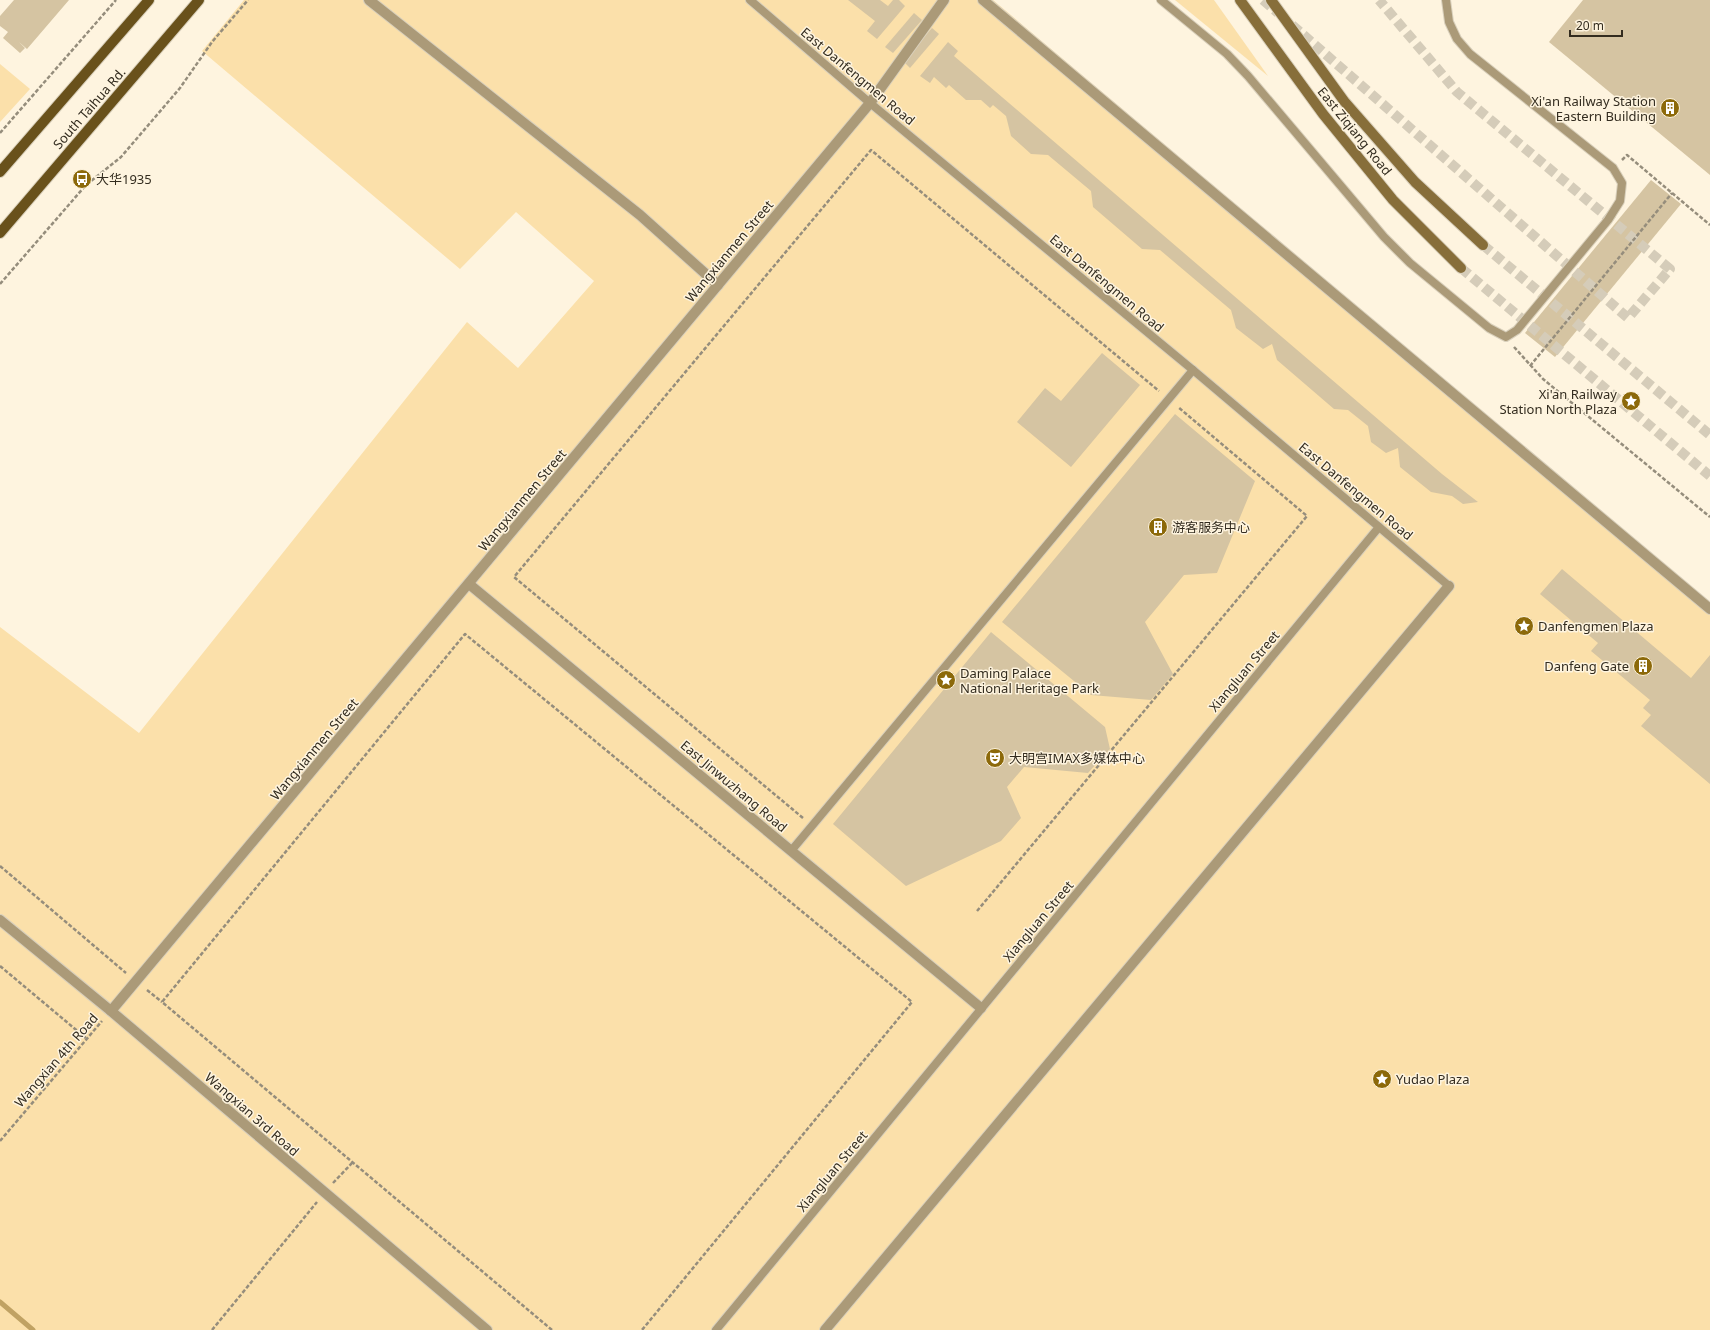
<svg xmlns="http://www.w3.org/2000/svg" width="1710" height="1330" font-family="'Noto Sans','Noto Sans SC',sans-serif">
<rect width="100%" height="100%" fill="#fef4df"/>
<g fill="#fbe0aa">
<polygon points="244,0 993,0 1710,604 1710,1330 0,1330 0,627 139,733 467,322 518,368 594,281 516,212 460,269 202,51"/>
<polygon points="1175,0 1214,0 1268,76"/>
<polygon points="0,64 30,89 0,122"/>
</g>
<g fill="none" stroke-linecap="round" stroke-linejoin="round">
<polyline stroke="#c0a263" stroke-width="5" points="0,1302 33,1330"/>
</g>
<g fill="#d5c4a2">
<polygon points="14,0 69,0 27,49 19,42 25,48 20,53 3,38 8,32 0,26 0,16"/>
<polygon points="848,0 880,0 888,6 893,0 899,0 905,6 877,39 867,31 875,21"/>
<polygon points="1583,0 1710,0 1710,175 1549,42"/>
<polygon points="914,13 922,20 893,53 885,47"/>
<polygon points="932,28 939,34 910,68 903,61"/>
<polygon points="948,42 958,51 954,56 1442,474 1478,502 1463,504 1452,496 1431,492 1400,467 1398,448 1386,453 1371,442 1368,426 1348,410 1334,409 1277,360 1272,344 1263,349 1236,328 1231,310 1160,250 1142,249 1093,207 1091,191 1048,155 1031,154 1011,136 1006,116 993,105 990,108 981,100 966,100 949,85 946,88 934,77 930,83 920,76"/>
<polygon points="1651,180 1681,204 1555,357 1525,333"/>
<polygon points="1102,353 1140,385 1071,467 1017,422 1045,388 1061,401"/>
<polygon points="1175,414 1255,481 1217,573 1184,575 1145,622 1173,674 1151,700 1091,695 1002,622"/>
<polygon points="1562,569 1691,678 1710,655 1710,784 1641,726 1651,715 1643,708 1650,700 1591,651 1598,643 1540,594"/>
<polygon points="991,632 1105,727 1110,749 1088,773 1024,767 1007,787 1021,818 1001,841 906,886 833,824"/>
</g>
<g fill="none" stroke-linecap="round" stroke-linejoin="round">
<g stroke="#d5ccb9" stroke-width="10" stroke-dasharray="10 5" stroke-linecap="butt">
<polyline points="1263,0 1278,13"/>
<polyline points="1292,25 1628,318 1670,269 1457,92 1379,0"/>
</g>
<g stroke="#d5ccb9" stroke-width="10" stroke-dasharray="10 5" stroke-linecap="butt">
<polyline points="1483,245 1710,435"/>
<polyline points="1461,268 1710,476"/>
</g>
<g stroke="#d9d0bc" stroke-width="10">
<g id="service">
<polyline points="750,0 870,103 1193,370 1449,586"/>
<polyline points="1161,0 1227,54 1248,76 1384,237 1410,263 1489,328 1506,337 1517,330 1608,220 1620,201 1622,183 1613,168 1470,54 1457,39 1449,22 1446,0"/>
<polyline points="791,851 1193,370"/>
<polyline points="716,1330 1379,527"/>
</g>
</g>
<g stroke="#d9d0bc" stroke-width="12">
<g id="pedestrian">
<polyline points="983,0 1710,609"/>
<polyline points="825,1330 1449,586"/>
</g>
</g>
<g stroke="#d9d0bc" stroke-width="12">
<g id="minor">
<polyline points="369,0 640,215 718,285"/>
<polyline points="469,584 981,1008"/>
<polyline points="0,920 111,1011 487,1330"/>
<polyline points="111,1011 870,103 944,0"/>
</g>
</g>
<g stroke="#d9d0bc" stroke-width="12">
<g id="secondary">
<polyline points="1240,0 1323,114 1393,200 1461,268"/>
<polyline points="1271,0 1344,101 1415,182 1483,245"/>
</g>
</g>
<g stroke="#d9d0bc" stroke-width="12">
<g id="primary">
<polyline points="0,172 149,0"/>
<polyline points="0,233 199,0"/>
</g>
</g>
<g stroke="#958d7c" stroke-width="2.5" stroke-dasharray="4 2" stroke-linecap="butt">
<polyline points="0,133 116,0"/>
<polyline points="1622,160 1627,155 1710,225"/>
<polyline points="0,284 86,185 121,157 180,88 212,42 248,0"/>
<polyline points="1514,347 1543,379 1710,517"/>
<polyline points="1530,366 1672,193"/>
<polyline points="803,818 514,577 871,150 1159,391"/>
<polyline points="0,866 126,973"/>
<polyline points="977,911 1307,516 1178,407"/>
<polyline points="0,966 87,1039"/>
<polyline points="147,990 162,1002"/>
<polyline points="0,1141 102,1021"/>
<polyline points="333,1183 353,1162"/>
<polyline points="212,1330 317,1202"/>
<polyline points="552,1330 162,1002 465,634 912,1002 642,1330"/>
</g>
<use href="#service" stroke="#ab9a78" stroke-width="8"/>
<use href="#pedestrian" stroke="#ab9a78" stroke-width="10"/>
<use href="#minor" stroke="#ab9a78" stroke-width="10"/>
<use href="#secondary" stroke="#876e3a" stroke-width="10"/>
<use href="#primary" stroke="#69511b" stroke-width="10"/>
</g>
<defs>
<g id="building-disc" transform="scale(1)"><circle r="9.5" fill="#8c690a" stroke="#fef4df"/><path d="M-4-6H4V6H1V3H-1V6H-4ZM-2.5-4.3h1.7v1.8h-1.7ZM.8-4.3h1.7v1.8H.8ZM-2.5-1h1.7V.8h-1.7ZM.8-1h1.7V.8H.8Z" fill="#fff"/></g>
<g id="bus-disc" transform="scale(1)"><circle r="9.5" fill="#8c690a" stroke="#fef4df"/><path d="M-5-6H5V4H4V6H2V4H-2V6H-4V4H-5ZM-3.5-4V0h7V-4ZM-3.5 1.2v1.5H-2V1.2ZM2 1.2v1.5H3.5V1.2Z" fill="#fff"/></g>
<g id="sight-disc" transform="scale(1)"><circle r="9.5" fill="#8c690a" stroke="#fef4df"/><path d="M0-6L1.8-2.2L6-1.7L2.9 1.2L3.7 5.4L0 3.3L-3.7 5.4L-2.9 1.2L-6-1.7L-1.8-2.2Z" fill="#fff"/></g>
<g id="theatre-disc" transform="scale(1)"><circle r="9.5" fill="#8c690a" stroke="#fef4df"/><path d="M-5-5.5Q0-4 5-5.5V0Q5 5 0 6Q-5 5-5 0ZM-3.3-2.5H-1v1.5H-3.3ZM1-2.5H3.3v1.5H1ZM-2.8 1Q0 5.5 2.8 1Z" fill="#fff"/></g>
</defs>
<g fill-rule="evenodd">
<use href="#building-disc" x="1670" y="108"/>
<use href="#bus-disc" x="82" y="179"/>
<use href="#sight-disc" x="1631" y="401"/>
<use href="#building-disc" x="1158" y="527"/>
<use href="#sight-disc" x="1524" y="626"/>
<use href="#building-disc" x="1643" y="666"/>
<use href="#sight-disc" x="946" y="680"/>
<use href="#theatre-disc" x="995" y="758"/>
<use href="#sight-disc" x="1382" y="1079"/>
</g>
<g text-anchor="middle" stroke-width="3" stroke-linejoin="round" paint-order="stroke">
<g font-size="13" fill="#332c1f" stroke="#fef4df">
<text transform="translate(858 76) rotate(40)" y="5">East Danfengmen Road</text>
<text transform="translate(89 108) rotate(-49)" y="5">South Taihua Rd.</text>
<text transform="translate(1355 131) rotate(51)" y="5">East Ziqiang Road</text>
<text transform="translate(729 251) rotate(-50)" y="5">Wangxianmen Street</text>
<text transform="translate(1107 283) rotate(40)" y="5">East Danfengmen Road</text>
<text transform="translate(1356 491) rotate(40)" y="5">East Danfengmen Road</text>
<text transform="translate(522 500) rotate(-50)" y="5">Wangxianmen Street</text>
<text transform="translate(1244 671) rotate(-50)" y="5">Xiangluan Street</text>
<text transform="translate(314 749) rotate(-50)" y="5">Wangxianmen Street</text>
<text transform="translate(734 786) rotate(40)" y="5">East Jinwuzhang Road</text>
<text transform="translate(1038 921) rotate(-50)" y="5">Xiangluan Street</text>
<text transform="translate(56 1060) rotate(-49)" y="5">Wangxian 4th Road</text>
<text transform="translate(252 1114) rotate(41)" y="5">Wangxian 3rd Road</text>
<text transform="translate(832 1171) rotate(-50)" y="5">Xiangluan Street</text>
</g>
<g font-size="13" fill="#332c1f" stroke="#fef4df" text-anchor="start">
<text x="1656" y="106" text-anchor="end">Xi'an Railway Station<tspan x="1656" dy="15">Eastern Building</tspan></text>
<text x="96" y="184">大华1935</text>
<text x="1617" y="399" text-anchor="end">Xi'an Railway<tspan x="1617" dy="15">Station North Plaza</tspan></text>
<text x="1172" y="532">游客服务中心</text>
<text x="1538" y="631">Danfengmen Plaza</text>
<text x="1629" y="671" text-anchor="end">Danfeng Gate</text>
<text x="960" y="678">Daming Palace<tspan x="960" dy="15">National Heritage Park</tspan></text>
<text x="1009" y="763">大明宫IMAX多媒体中心</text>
<text x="1396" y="1084">Yudao Plaza</text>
</g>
</g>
<path d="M1570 30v6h52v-6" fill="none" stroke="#332c1f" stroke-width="2"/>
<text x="1576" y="30" font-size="12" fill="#332c1f" stroke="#fef4df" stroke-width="3" paint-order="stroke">20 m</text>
</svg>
